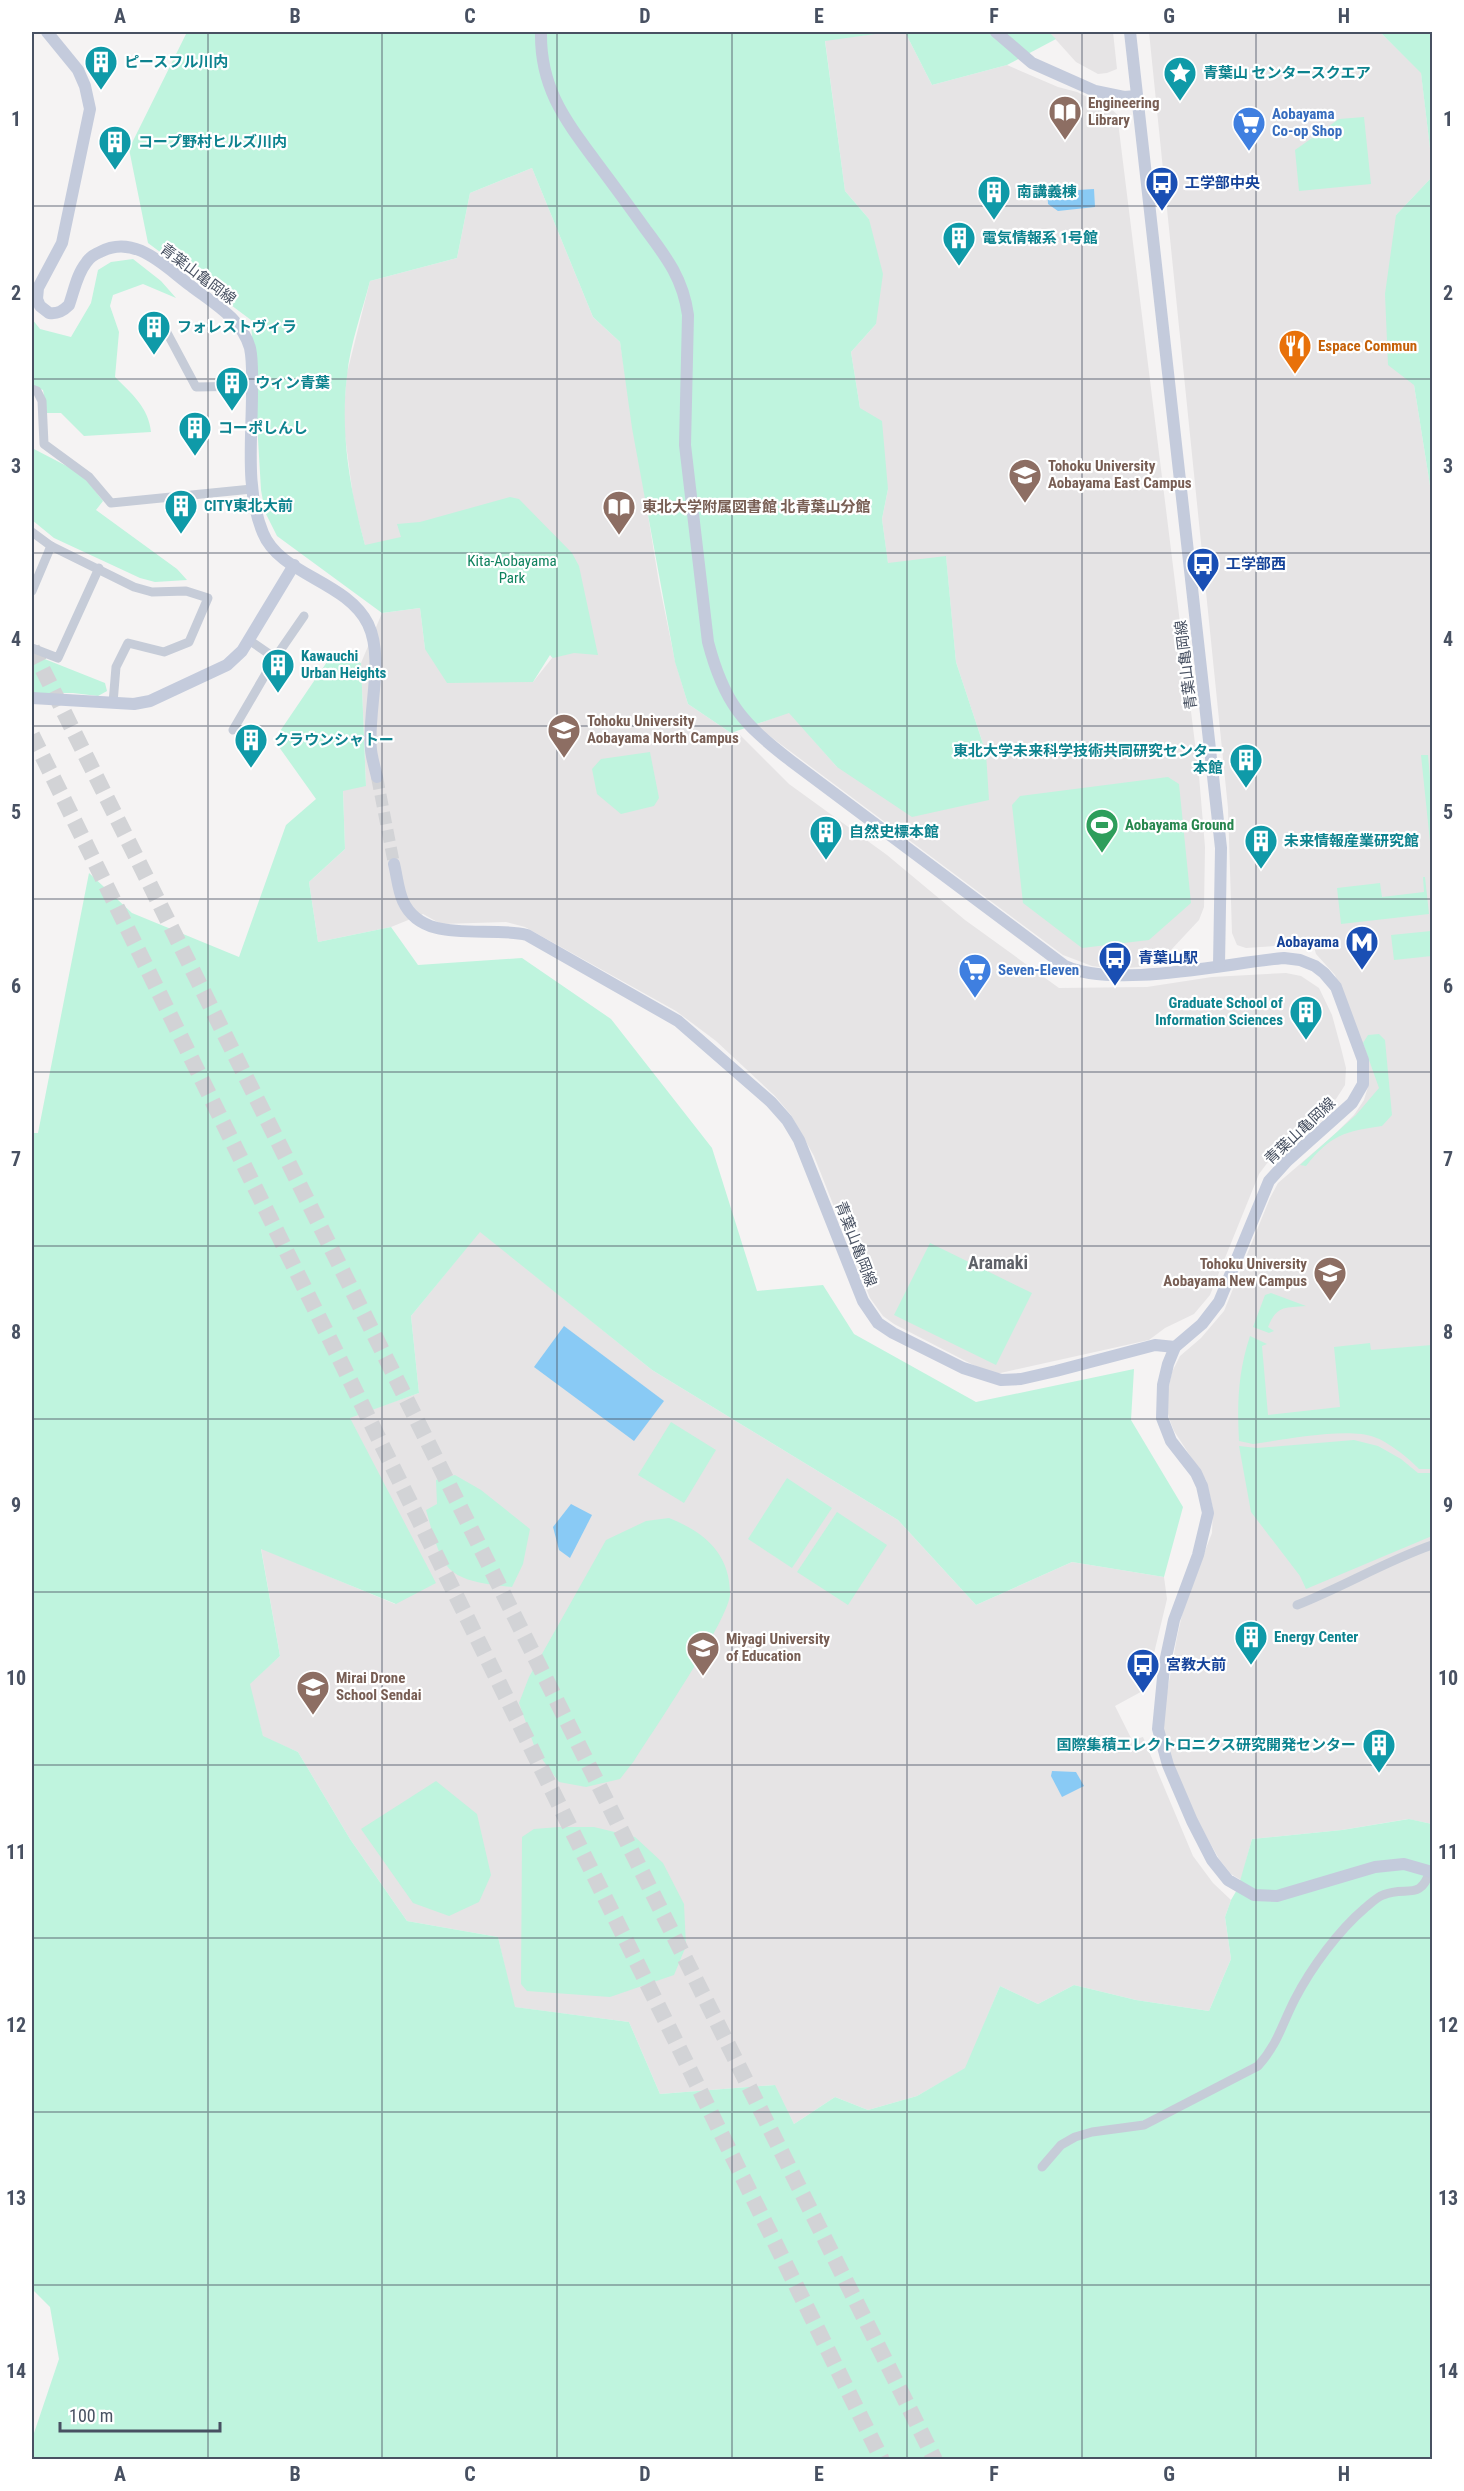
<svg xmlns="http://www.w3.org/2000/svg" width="1464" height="2491" font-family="'Roboto Condensed','Noto Sans JP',sans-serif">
<rect width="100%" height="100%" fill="#f5f3f3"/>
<g fill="#e6e4e5">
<polygon points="890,32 905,32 932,85 1007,65 1058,87 1077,92 1110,108 1120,117 1119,130 1199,776 1205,847 1204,907 1199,920 1171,950 1156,960 1139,967 1114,969 1092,966 1063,955 755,725 789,712 837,767 986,753 956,662 946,557 888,564 882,519 888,489 860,408 851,352 876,324 869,219 845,191 825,40"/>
<polygon points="1049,32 1113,32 1117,69 1107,73 1098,74 1076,62"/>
<polygon points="1149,32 1380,32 1421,72 1432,165 1432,177 1396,215 1414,385 1432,498 1432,1824 1408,1819 1342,1830 1252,1839 1241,1880 1231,1874 1219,1859 1199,1823 1173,1769 1163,1736 1164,1709 1177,1637 1185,1602 1212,1533 1213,1509 1206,1480 1174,1431 1169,1418 1166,1405 1168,1390 1172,1372 1180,1356 1201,1338 1224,1311 1270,1198 1278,1183 1335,1134 1354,1115 1364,1100 1368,1087 1369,1062 1335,975 1316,954 1314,947 1303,944 1246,948 1237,945 1232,933 1228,808"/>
<polygon points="532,168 593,317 620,342 659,583 675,661 688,704 731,733 737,732 789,784 887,855 965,920 1059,988 1147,987 1212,977 1286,973 1301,976 1319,988 1332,1015 1341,1048 1346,1068 1345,1085 1336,1099 1271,1158 1259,1174 1210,1295 1194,1314 1165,1328 1149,1340 996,1374 981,1369 894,1324 883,1316 870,1298 814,1156 791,1115 775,1096 716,1041 676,1011 525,927 506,922 441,924 423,914 391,927 318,942 309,882 345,849 343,790 366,785 361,663 382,613 420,608 425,649 533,682 552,658 544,643 365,545 354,504 343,421 347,373 370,281 457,258 470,193"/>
<polygon points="480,1231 652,1370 898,1520 976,1605 1072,1562 1164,1577 1167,1599 1150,1670 1148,1688 1115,1706 1132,1740 1143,1737 1193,1856 1213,1883 1231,1900 1225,1917 1231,1959 1209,2011 1136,2000 1074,1985 1038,2004 1000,1986 966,2068 917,2096 868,2110 835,2097 794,2124 774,2085 660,2094 629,2022 514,2007 498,1937 407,1921 350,1839 298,1752 263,1737 249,1684 280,1656 261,1548 395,1604 350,1417 419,1393 411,1316"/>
</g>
<g fill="#bff4de">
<path d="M187,32H890L825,41L845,191L869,219L883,274L876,324L851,352L860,408L882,421L888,489L882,519L888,563L946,556L956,662L986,753L989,800L912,817L837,767L789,713L731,733L688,704L675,662L632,428L620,342L593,317L532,168L470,193L457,258L370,281C362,312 350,344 347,376C340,433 350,490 365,545L401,537L397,524L420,522L510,497L519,499L572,553L579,566L598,655L574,653L553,658L550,655L533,682L447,683L425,649L420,608L382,613L277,536L265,512L261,490L251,320L148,243L129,149Z"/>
<polygon points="905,32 1049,32 1056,39 1007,65 932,85"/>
<polygon points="1380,32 1432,32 1432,165 1421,73"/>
<polygon points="1364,117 1371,184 1299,191 1295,150 1339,119"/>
<polygon points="1432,177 1432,498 1414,385 1388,365 1385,294 1396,215"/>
<path d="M133,259L161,281L176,298L143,284L113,295L110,306L119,332L115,377C131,393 149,408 151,432L84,436L61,413H47L43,390L32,386V319L40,329L71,337L91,303L98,270L111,262Z"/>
<polygon points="32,448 82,474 103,501 96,510 177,569 187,580 155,582 140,578 54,538 32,520"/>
<polygon points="333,653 361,663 366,786 343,791 345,849 309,882 318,942 391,927 418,965 522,958 611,1019 712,1148 757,1291 823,1285 854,1334 976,1402 1134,1369 1131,1420 1183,1507 1164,1577 1072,1562 976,1605 898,1520 652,1370 480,1232 411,1316 419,1393 350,1418 436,1583 396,1604 261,1549 280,1656 250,1684 263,1736 298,1752 350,1839 407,1921 498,1937 515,2007 629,2022 660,2094 775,2085 794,2124 835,2097 868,2110 917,2096 965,2068 1000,1986 1038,2004 1074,1985 1136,2000 1209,2011 1231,1959 1225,1917 1231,1900 1238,1888 1252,1839 1342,1830 1409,1819 1432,1824 1432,2459 32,2460 32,2439 59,2359 50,2307 32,2289 32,1133 38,1133 89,873 132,913 239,957 286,825 316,799 274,740"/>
<polygon points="32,654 105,683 107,691 98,696 73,693 32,693"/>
<polygon points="650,752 659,798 654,806 621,814 597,794 592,769 601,759"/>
<polygon points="1421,755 1428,755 1432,800 1432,861"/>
<polygon points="1168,777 1179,784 1191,903 1149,940 1082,948 1023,903 1012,805 1020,796"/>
<polygon points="1423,877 1425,877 1429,914 1341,924 1337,888 1380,883 1382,897 1424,892"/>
<polygon points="1431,931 1432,956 1394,960 1391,935"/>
<path d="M1379,1034L1385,1040L1392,1115L1382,1126C1346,1131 1330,1135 1306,1166L1300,1165L1356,1115L1379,1088L1363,1043L1368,1035Z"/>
<polygon points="930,1243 1032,1293 996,1365 894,1315"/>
<path d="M1271,1293L1306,1306C1285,1308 1277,1305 1268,1327L1274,1331L1269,1333L1253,1327L1265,1295Z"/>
<path d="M1250,1336L1267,1344L1262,1346L1268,1415L1340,1407L1334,1347L1370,1343L1371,1350L1432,1345V1469H1419C1410,1459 1387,1441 1374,1437C1346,1427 1283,1440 1253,1444L1239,1441C1237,1404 1238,1372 1250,1336Z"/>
<polygon points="671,1422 716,1450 684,1503 638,1475"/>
<polygon points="1354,1440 1378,1446 1401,1459 1418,1473 1432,1473 1432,1536 1306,1589 1300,1576 1251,1512 1239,1446 1257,1448"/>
<path d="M455,1475L481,1490L530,1529L523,1564L512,1587C494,1585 466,1583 452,1571C438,1560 431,1526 426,1510L437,1504L436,1480Z"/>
<polygon points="787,1478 832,1508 792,1568 748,1539"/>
<polygon points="837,1512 887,1545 848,1605 797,1572"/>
<path d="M669,1518C704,1532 730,1553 730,1594C730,1618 651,1734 634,1761L620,1779L586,1787L559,1782L536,1751L519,1703L529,1677L606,1540L646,1521Z"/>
<polygon points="436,1781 477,1814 491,1875 479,1902 449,1916 413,1903 361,1829"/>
<polygon points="559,1827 594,1827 635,1837 663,1863 684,1904 686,1946 674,1975 610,1997 527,1991 521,1984 522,1837 534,1829"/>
</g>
<g fill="#89caf5">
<polygon points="1077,184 1078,190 1094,189 1095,207 1058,211 1048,204 1047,186"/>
<polygon points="564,1326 664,1401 634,1441 534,1367"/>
<polygon points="571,1504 592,1515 570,1558 559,1550 553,1527"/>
<polygon points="1052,1771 1076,1772 1084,1786 1062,1797 1051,1776"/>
</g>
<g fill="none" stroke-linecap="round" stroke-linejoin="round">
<polyline stroke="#d2d3d6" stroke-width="12" stroke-dasharray="12 6" stroke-linecap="butt" points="377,777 394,864"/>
<g stroke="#d2d3d6" stroke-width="16" stroke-dasharray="16 8" stroke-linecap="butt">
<polyline points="32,648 935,2460"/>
<polyline points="32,735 882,2460"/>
</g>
<g stroke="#c6ccd8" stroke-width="9">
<polyline points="164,327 196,387 252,386"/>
<polyline points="32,389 37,391 42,401 44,444 89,477 111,503 252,489"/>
<polyline points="32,532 51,546 134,587 152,592 186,591 208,598 189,642 164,652 128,643 116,667 113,703"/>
<polyline points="32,591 51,546"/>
<polyline points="249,640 275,658 304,616"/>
<polyline points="32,648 58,658 99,568"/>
<polyline points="233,730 275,658"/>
<path d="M1297,1605C1343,1587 1386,1561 1432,1545"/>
<path d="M1042,2167L1061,2145L1075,2137L1092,2132L1144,2125L1258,2066C1278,2044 1282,2024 1295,1999C1311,1968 1338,1931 1365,1908C1370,1904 1377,1897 1383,1895C1406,1885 1420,1902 1430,1871"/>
</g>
<g stroke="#c4cbdc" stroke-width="12">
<path d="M47,32L78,70L85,86L90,109L62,243L38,288L37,299L40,306L49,313C58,314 63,311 69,305C74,291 77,274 86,263C89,258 95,254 100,252C135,233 165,267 191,286C213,303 242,319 250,348C253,362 252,378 252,393C252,439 245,490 263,533C280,575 347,581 368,624C385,659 367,712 371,750C372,759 375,768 377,777"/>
<path d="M541,32C540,86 563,117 594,159C612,183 629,206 646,230C667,258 683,279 688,315L685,445L708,642C724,703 742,723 791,761L1065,966C1115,989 1227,963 1284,958L1300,960L1315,966L1324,973L1336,987L1363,1060V1084L1352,1103L1287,1161L1269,1181L1219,1302L1202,1324L1175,1347L1168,1364L1163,1385L1162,1418L1171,1441L1196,1473L1202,1486L1208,1513L1198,1555L1174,1620L1164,1667L1158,1729L1168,1765L1192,1821L1212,1860L1228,1880L1254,1895L1277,1896L1375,1867L1404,1864L1432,1872"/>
<polyline points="996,32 1032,63 1095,91 1124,97 1137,96"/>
<polyline points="1130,32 1221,848 1219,965"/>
<polyline points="32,698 134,704 150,701 227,665 242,651 294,565"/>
<path d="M394,864C397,876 398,890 403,901C423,946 487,925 527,935L678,1021L771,1102L787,1120L799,1140L863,1301L878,1323L893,1333L963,1368L1001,1380L1021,1379L1056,1371L1155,1345L1175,1347"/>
</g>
</g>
<path fill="none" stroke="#485162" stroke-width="1.5" stroke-opacity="0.55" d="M208,32V2460M382,32V2460M557,32V2460M732,32V2460M907,32V2460M1082,32V2460M1256,32V2460M32,206H1432M32,379H1432M32,553H1432M32,726H1432M32,899H1432M32,1072H1432M32,1246H1432M32,1419H1432M32,1592H1432M32,1765H1432M32,1938H1432M32,2112H1432M32,2285H1432"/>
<defs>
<g id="building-pin" transform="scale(1.725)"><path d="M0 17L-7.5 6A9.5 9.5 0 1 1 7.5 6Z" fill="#0f9aa8" stroke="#fff"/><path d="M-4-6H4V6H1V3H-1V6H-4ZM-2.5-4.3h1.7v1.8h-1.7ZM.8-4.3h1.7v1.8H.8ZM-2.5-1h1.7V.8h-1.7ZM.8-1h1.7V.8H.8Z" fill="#fff"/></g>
<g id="sight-pin" transform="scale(1.725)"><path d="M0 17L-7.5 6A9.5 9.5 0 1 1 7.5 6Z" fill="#0f9aa8" stroke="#fff"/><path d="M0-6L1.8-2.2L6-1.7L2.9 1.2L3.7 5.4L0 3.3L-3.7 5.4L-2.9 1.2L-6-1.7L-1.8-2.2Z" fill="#fff"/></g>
<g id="library-pin" transform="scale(1.725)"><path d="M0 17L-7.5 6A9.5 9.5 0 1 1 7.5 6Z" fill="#8d6e63" stroke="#fff"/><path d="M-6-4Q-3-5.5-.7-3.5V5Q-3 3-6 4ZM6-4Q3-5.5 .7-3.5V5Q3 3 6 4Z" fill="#fff"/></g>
<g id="supermarket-pin" transform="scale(1.725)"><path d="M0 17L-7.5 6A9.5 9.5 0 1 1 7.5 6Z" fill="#3f7fe0" stroke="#fff"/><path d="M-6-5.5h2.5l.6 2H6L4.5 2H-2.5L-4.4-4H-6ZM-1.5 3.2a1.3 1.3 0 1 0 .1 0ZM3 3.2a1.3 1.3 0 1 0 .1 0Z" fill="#fff"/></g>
<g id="bus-pin" transform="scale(1.725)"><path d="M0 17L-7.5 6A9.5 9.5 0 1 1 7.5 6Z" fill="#1a4fb4" stroke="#fff"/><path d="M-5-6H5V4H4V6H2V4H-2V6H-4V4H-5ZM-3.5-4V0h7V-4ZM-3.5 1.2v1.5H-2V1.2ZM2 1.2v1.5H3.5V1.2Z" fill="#fff"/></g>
<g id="restaurant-pin" transform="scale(1.725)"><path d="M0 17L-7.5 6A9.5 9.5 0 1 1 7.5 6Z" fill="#e8710a" stroke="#fff"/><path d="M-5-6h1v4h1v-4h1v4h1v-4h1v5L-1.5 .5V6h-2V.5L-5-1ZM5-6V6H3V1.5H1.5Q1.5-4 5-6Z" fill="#fff"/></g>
<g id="university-pin" transform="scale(1.725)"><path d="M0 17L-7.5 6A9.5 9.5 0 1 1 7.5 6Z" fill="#8d6e63" stroke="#fff"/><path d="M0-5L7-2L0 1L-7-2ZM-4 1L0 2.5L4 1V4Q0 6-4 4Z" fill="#fff"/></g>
<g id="stadium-pin" transform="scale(1.725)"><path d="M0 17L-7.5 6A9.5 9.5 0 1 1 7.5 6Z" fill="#2e9e5b" stroke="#fff"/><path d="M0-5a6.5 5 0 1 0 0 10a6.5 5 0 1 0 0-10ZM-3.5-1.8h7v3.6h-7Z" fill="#fff"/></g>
<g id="metro-pin" transform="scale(1.725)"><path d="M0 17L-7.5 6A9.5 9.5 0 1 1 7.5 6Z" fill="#1a4fb4" stroke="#fff"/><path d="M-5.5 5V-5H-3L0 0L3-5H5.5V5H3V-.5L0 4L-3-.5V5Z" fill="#fff"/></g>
<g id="school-pin" transform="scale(1.725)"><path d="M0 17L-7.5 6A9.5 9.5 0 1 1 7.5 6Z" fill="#8d6e63" stroke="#fff"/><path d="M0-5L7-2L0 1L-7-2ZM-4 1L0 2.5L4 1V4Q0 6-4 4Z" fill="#fff"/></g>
</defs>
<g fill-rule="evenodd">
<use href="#building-pin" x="101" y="62"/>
<use href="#sight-pin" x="1180" y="73"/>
<use href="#library-pin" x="1065" y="112"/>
<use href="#supermarket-pin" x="1249" y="123"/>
<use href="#building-pin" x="115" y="142"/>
<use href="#bus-pin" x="1162" y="183"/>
<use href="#building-pin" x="994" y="192"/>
<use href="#building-pin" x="959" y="238"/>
<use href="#building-pin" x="154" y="327"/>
<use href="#restaurant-pin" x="1295" y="346"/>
<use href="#building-pin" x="232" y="383"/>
<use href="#building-pin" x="195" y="428"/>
<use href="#university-pin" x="1025" y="475"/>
<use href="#building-pin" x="181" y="506"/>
<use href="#library-pin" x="619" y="507"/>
<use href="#bus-pin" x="1203" y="564"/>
<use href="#building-pin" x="278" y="665"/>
<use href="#university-pin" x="564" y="730"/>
<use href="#building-pin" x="251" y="740"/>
<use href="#building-pin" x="1246" y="760"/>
<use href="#stadium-pin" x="1102" y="825"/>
<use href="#building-pin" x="826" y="832"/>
<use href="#building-pin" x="1261" y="841"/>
<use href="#metro-pin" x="1362" y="942"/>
<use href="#bus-pin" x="1115" y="958"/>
<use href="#supermarket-pin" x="975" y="970"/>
<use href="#building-pin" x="1306" y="1012"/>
<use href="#university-pin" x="1330" y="1273"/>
<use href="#building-pin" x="1251" y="1637"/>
<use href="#university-pin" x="703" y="1648"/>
<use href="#bus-pin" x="1143" y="1665"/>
<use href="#school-pin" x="313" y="1687"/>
<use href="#building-pin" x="1379" y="1745"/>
</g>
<g text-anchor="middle" stroke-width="4.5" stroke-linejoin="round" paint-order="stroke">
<g font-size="15" font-weight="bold" fill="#0d838f" stroke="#fff" text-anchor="start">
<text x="124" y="67">ピースフル川内</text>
<text x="1203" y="78">青葉山 センタースクエア</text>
<text x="138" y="147">コープ野村ヒルズ川内</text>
<text x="1017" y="197">南講義棟</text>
<text x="982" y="243">電気情報系 1号館</text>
<text x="177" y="332">フォレストヴィラ</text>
<text x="255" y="388">ウィン青葉</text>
<text x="218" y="433">コーポしんし</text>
<text x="204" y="511">CITY東北大前</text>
<text x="301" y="661">Kawauchi<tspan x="301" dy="17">Urban Heights</tspan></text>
<text x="274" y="745">クラウンシャトー</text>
<text x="1223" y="756" text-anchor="end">東北大学未来科学技術共同研究センター<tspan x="1223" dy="17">本館</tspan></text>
<text x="849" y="837">自然史標本館</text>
<text x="1284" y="846">未来情報産業研究館</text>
<text x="1283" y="1008" text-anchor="end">Graduate School of<tspan x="1283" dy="17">Information Sciences</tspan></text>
<text x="1274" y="1642">Energy Center</text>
<text x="1356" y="1750" text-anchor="end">国際集積エレクトロニクス研究開発センター</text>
</g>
<g font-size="15" font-weight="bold" fill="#785e54" stroke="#fff" text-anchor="start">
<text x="1088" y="108">Engineering<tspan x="1088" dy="17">Library</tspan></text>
<text x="1048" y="471">Tohoku University<tspan x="1048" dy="17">Aobayama East Campus</tspan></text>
<text x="642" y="512">東北大学附属図書館 北青葉山分館</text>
<text x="587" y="726">Tohoku University<tspan x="587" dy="17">Aobayama North Campus</tspan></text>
<text x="1307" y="1269" text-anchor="end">Tohoku University<tspan x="1307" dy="17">Aobayama New Campus</tspan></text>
<text x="726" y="1644">Miyagi University<tspan x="726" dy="17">of Education</tspan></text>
<text x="336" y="1683">Mirai Drone<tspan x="336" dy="17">School Sendai</tspan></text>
</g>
<g font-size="15" font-weight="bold" fill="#366cbe" stroke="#fff" text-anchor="start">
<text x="1272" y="119">Aobayama<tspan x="1272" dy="17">Co-op Shop</tspan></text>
<text x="998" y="975">Seven-Eleven</text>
</g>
<g font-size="15" font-weight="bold" fill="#164399" stroke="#fff" text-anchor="start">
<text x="1185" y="188">工学部中央</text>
<text x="1226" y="569">工学部西</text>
<text x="1339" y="947" text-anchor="end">Aobayama</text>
<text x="1138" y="963">青葉山駅</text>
<text x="1166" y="1670">宮教大前</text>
</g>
<g font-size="15" fill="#485162" stroke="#fff">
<text transform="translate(198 274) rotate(37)" y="5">青葉山亀岡線</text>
<text transform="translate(1186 665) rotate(-97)" y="5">青葉山亀岡線</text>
<text transform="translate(1300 1131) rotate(-43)" y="5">青葉山亀岡線</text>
<text transform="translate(856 1244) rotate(69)" y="5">青葉山亀岡線</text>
</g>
<g font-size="15" font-weight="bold" fill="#c56008" stroke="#fff" text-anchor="start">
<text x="1318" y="351">Espace Commun</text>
</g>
<g font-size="15" fill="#0f825e" stroke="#fff">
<text x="512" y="566">Kita-Aobayama<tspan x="512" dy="17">Park</tspan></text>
</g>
<g font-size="15" font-weight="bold" fill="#27864d" stroke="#fff" text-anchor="start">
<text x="1125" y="830">Aobayama Ground</text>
</g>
<g font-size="18" font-weight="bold" fill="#5e6168" stroke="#fff">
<text x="998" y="1269">Aramaki</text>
</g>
</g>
<rect width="1464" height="2491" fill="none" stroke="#ffffff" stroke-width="66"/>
<path d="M60 2422v9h160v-9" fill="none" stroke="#485162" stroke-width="3"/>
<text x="69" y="2422" font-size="18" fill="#485162" stroke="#ffffff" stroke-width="4.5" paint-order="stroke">100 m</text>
<rect x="33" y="33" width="1398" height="2425" fill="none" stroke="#485162" stroke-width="2"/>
<g font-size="20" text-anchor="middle" font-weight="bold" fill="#485162">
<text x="120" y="23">A</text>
<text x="295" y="23">B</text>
<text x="470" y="23">C</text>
<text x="645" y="23">D</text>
<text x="819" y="23">E</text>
<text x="994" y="23">F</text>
<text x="1169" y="23">G</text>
<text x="1344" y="23">H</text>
<text x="16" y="126">1</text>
<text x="1448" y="126">1</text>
<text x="16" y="300">2</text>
<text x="1448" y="300">2</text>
<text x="16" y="473">3</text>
<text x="1448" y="473">3</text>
<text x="16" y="646">4</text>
<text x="1448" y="646">4</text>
<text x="16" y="819">5</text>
<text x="1448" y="819">5</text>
<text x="16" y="993">6</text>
<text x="1448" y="993">6</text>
<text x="16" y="1166">7</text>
<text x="1448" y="1166">7</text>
<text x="16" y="1339">8</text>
<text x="1448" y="1339">8</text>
<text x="16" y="1512">9</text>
<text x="1448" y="1512">9</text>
<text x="16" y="1685">10</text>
<text x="1448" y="1685">10</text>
<text x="16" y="1859">11</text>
<text x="1448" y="1859">11</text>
<text x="16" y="2032">12</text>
<text x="1448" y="2032">12</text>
<text x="16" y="2205">13</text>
<text x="1448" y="2205">13</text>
<text x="16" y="2378">14</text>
<text x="1448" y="2378">14</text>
<text x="120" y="2481">A</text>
<text x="295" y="2481">B</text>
<text x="470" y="2481">C</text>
<text x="645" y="2481">D</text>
<text x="819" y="2481">E</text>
<text x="994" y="2481">F</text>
<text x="1169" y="2481">G</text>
<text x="1344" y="2481">H</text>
</g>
</svg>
